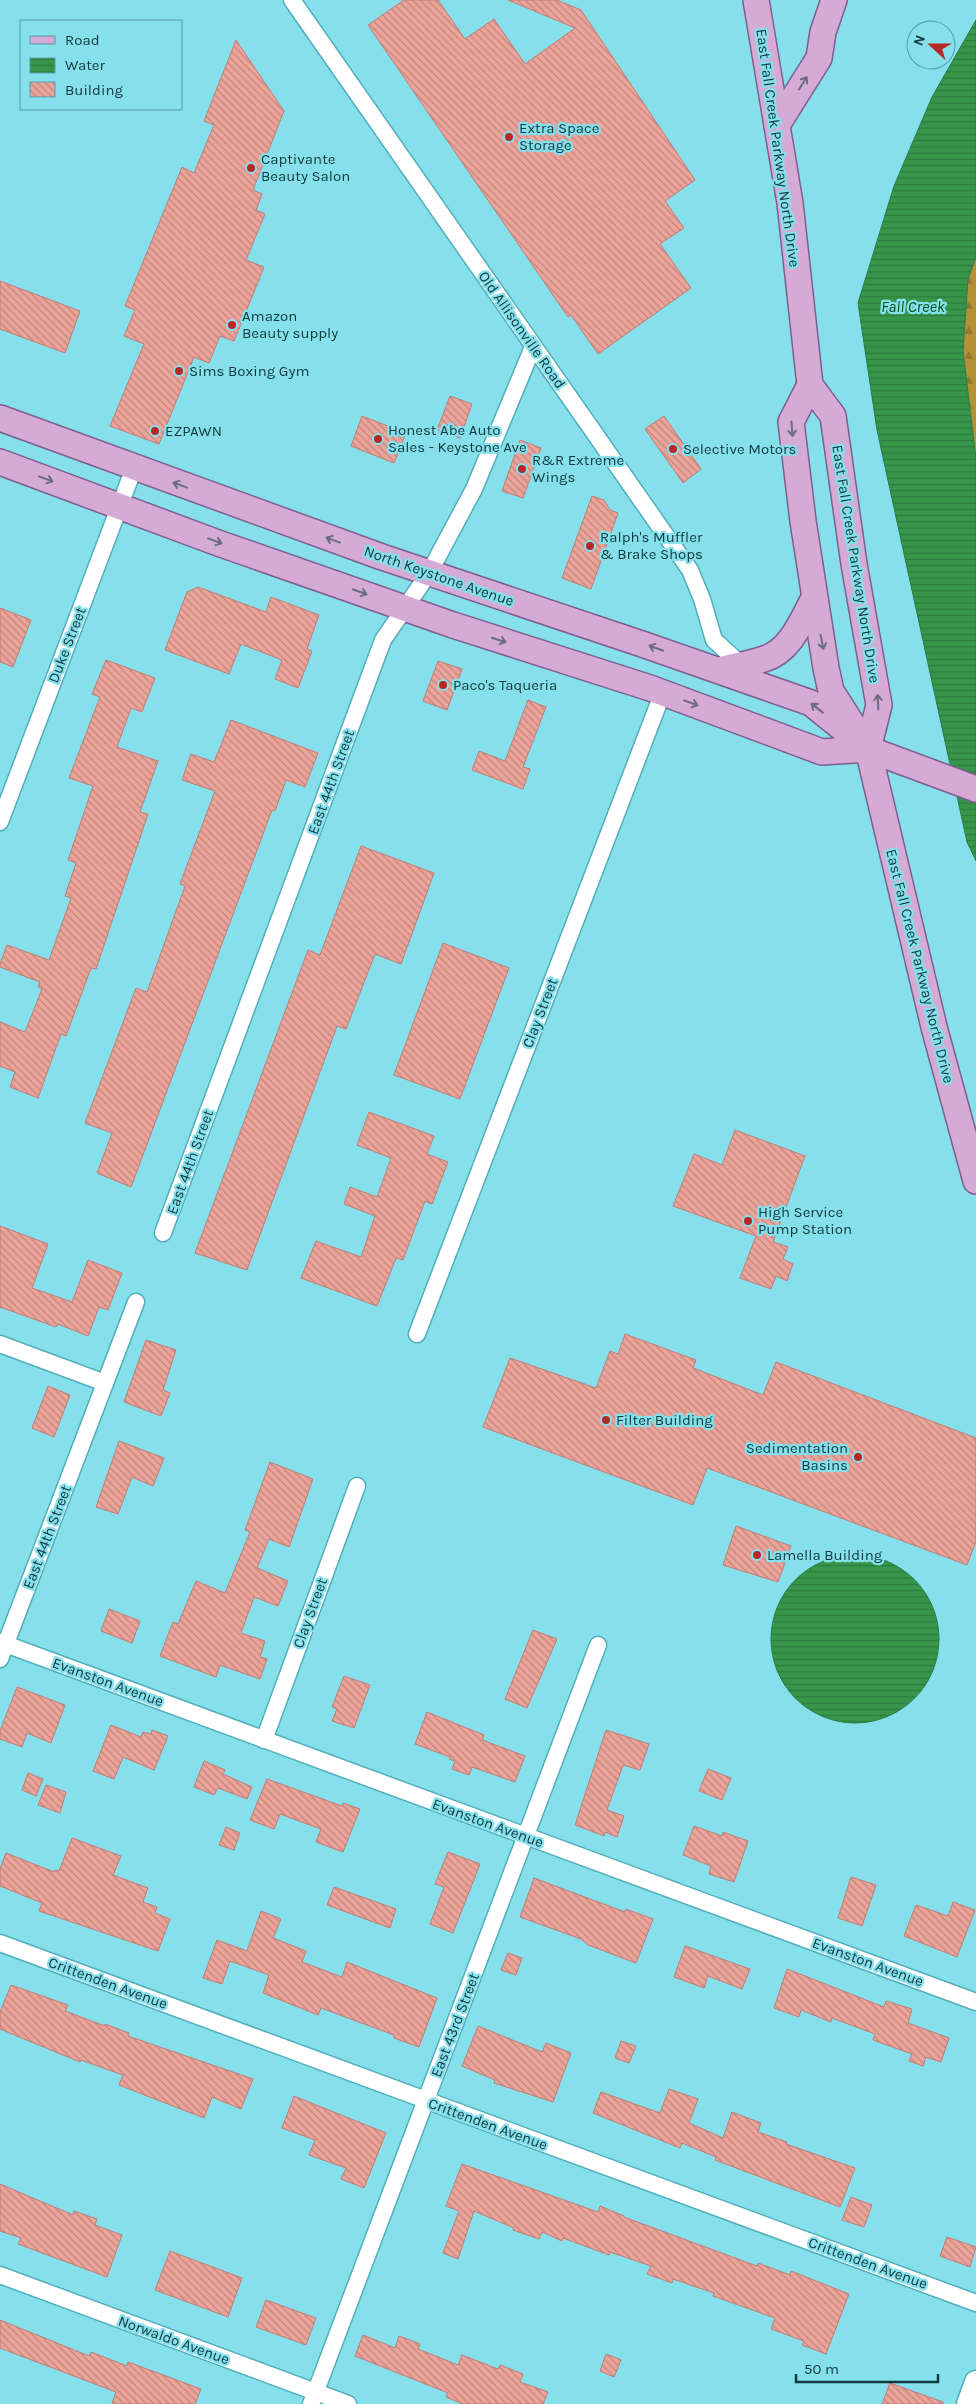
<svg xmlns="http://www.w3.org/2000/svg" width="976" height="2404" font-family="Karla,sans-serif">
<defs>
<pattern id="forest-firs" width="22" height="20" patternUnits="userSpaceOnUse" patternTransform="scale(1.25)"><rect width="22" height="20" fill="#b49137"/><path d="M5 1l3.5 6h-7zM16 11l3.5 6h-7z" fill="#917730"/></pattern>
<pattern id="water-rules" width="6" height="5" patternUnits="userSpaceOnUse" patternTransform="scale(1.25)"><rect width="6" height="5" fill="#379649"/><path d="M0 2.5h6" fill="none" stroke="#2d7b3e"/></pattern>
<pattern id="building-back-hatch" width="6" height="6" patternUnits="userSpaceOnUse" patternTransform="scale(1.25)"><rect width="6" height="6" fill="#eca39a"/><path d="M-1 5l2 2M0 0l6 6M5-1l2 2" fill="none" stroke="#be867f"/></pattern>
</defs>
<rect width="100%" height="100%" fill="#85e0ec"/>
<polygon fill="url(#forest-firs)" points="976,257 976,459 963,351 968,279"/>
<g fill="url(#water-rules)" stroke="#2c7a45">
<polygon points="976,20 976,257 968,279 963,351 976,459 976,861 967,842 877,430 858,303 894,186 932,97"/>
<circle cx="855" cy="1639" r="84"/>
</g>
<g fill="url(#building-back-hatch)" stroke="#c17c74">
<polygon points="404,0 438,0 465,39 494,19 525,64 575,28 508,0 557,0 581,10 695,180 665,201 684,228 660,244 691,288 598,354 571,315 568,317 368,25"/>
<polygon points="236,40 284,111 253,190 262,194 256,210 265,214 246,260 264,267 234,341 220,336 209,363 194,357 159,444 110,426 144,344 124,336 135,310 125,306 182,167 194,173 214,125 204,121"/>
<polygon points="0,281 80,311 65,353 0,329"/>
<polygon points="450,396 472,404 460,438 437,430"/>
<polygon points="362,416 406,433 394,463 351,446"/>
<polygon points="664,416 701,469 683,483 645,429"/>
<polygon points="520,440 541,448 523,498 502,491"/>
<polygon points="592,496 604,500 610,510 618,513 591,589 562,578"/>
<polygon points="198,587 266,612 271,597 319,615 307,649 312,651 298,688 275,679 282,660 241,644 229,674 165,650 187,592"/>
<polygon points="0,608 31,620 13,667 0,662"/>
<polygon points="106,660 155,678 142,712 131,708 117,747 158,761 140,812 148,814 96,969 91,968 66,1036 61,1034 38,1098 10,1087 15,1072 0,1066 0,1022 25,1032 42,989 38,987 40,982 0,967 0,964 7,945 49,960 71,898 65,896 76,863 68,860 93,786 69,778 100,697 92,694"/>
<polygon points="438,661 462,669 447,710 423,701"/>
<polygon points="528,700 546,707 523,767 530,769 523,789 472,770 479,751 505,761"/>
<polygon points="231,720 318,753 305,787 286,780 275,811 272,810 131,1187 97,1173 112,1133 85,1123 136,988 147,992 185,886 180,884 215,791 182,780 191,754 214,762"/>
<polygon points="361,846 434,873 401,964 375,954 346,1029 337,1026 247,1270 195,1253 308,950 320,955"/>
<polygon points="443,943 509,968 460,1099 394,1075"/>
<polygon points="369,1112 434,1136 427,1154 448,1162 432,1204 425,1201 403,1260 396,1258 377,1306 301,1278 316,1241 361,1257 375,1216 344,1204 350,1187 377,1197 391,1158 357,1145"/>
<polygon points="735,1130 805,1156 773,1242 788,1247 783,1259 793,1264 787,1281 776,1276 771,1289 740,1278 756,1236 673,1206 694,1154 722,1165"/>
<polygon points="0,1226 48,1244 32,1288 72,1302 88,1260 122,1273 108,1310 99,1307 88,1336 58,1324 56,1327 0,1307"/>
<polygon points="625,1334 696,1360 693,1368 763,1395 776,1362 976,1438 976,1541 967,1565 707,1468 693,1505 483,1427 510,1358 596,1388 610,1351 618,1354"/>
<polygon points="146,1340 176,1350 163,1390 170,1393 161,1416 124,1402"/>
<polygon points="48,1386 70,1395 54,1437 32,1428"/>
<polygon points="119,1441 164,1458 153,1486 132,1477 118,1514 96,1507"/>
<polygon points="270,1462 313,1479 289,1547 269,1539 257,1568 288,1581 278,1606 254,1597 241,1633 265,1641 260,1657 267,1659 260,1679 220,1665 216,1677 160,1656 173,1622 178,1624 196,1581 225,1593 250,1532 245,1530"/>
<polygon points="736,1526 791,1546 778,1582 723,1565"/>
<polygon points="109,1609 140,1621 132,1643 101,1631"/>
<polygon points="533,1630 557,1639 527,1708 505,1699"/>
<polygon points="344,1676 370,1685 354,1728 332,1721 337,1709 332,1707"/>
<polygon points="17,1687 65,1705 51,1743 27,1733 22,1747 0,1739 0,1731"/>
<polygon points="427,1712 484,1735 482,1740 525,1756 515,1782 472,1767 469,1775 452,1769 455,1761 449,1759 450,1757 415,1744"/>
<polygon points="111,1725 141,1737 143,1732 151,1734 152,1730 168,1736 154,1770 123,1757 114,1779 93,1771"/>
<polygon points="606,1730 649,1744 640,1770 623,1765 607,1810 624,1816 617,1837 605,1832 604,1836 575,1825"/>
<polygon points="204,1761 225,1770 223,1774 252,1787 247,1799 218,1788 214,1795 194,1787"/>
<polygon points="708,1769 731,1778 722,1800 699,1791"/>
<polygon points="28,1773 43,1779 36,1796 22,1790"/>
<polygon points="267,1779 342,1806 343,1803 360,1809 343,1852 316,1842 321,1829 280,1814 274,1829 250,1820"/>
<polygon points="46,1785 66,1792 60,1813 38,1805"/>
<polygon points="694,1826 722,1836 723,1832 748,1841 734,1882 709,1874 711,1866 683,1855"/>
<polygon points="226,1827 240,1833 234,1850 219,1845"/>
<polygon points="72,1838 121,1856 113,1875 148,1888 143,1902 157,1907 155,1913 170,1919 158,1951 39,1911 42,1903 0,1886 0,1869 6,1853 54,1872 55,1870 59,1871"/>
<polygon points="448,1852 480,1864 453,1933 430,1924 444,1887 435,1884"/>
<polygon points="851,1877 876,1885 862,1926 838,1918"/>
<polygon points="534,1878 625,1912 626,1909 653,1919 636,1963 588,1945 581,1939 520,1917"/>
<polygon points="334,1887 396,1909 390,1928 327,1905"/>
<polygon points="953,1902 975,1910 957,1957 904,1936 916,1905 948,1916"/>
<polygon points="261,1911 281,1919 273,1938 306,1951 302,1962 342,1977 347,1962 437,1998 419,2047 394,2038 394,2035 321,2008 318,2015 263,1993 269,1975 230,1961 222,1984 203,1978 217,1940 247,1951"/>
<polygon points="685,1946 750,1969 742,1989 708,1976 704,1988 674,1977"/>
<polygon points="508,1953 522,1958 516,1975 501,1970"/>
<polygon points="787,1969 884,2007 886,2001 912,2009 908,2023 949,2038 941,2062 926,2057 923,2066 909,2061 912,2054 873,2040 875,2034 832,2018 831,2022 801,2010 799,2017 774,2008"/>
<polygon points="11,1985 68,2005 65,2011 105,2026 105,2024 129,2033 128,2036 253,2079 241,2109 212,2097 204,2118 119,2085 123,2075 81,2060 80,2062 0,2029 0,2012"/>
<polygon points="478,2026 542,2052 546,2043 571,2053 553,2102 494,2083 495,2080 462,2066"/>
<polygon points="621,2041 636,2046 629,2063 615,2058"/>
<polygon points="669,2089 698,2099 689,2123 723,2138 732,2112 761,2123 758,2132 787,2142 786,2144 855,2168 840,2207 715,2160 716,2157 682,2143 680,2148 593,2113 601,2092 660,2113"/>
<polygon points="294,2096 386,2133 364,2188 341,2179 346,2168 309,2155 315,2140 282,2128"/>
<polygon points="462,2164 598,2212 600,2206 624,2216 624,2217 757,2266 758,2263 790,2275 791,2271 849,2294 826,2354 802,2345 804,2341 771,2329 775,2318 713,2296 714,2293 673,2279 672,2283 647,2274 651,2266 610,2252 609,2255 563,2238 562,2241 542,2232 539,2239 513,2230 514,2228 474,2211 458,2259 443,2253 459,2211 446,2206"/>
<polygon points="0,2184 73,2215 74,2211 97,2219 95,2225 122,2235 107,2277 18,2244 21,2238 0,2231"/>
<polygon points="851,2197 872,2205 864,2227 842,2220"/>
<polygon points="947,2237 976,2247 970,2267 940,2256"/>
<polygon points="170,2251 242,2278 228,2317 155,2290"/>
<polygon points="266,2300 316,2318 306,2345 256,2327"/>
<polygon points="0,2320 89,2356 91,2352 127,2366 128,2362 201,2389 195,2404 112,2404 116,2392 0,2348"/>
<polygon points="363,2335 395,2348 399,2336 420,2344 418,2349 458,2365 462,2355 498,2369 500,2365 523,2374 520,2382 548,2392 543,2404 463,2404 446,2397 448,2393 355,2356"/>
<polygon points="606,2354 621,2360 614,2377 600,2371"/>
<polygon points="890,2383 943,2402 943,2404 882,2404"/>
</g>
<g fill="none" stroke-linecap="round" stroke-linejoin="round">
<g stroke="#53aebb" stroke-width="19">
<g id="street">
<polyline points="292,0 690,570 702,599 714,640 746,669"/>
<polyline points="0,822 134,468"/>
<polyline points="163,1233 383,640 429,573 474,489 533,347"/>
<polyline points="417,1334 663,692"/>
<polyline points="0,1344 105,1383"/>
<polyline points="0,1642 976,2002"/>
<polyline points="0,1659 136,1302"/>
<polyline points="264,1740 357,1486"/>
<polyline points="0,1943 976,2303"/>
<polyline points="0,2275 348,2404"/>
<polyline points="311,2404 598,1645"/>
</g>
</g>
<g stroke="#53aebb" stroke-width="25">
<polyline id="secondary" points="968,2404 976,2382"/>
</g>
<g stroke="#7e5e8e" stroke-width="28">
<g id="primary">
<polyline points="756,0 790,203 810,385 833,416 854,564 879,705 868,749"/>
<polyline points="777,125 819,58 823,32 834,0"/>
<polyline points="810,385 791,422 803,521 826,668 831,691 868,749 934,1027 976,1181"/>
<polyline points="0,418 382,557 642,644 811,703 868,749 976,789"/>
<polyline points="0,462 218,543 453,625 650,688 822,752 868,749"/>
<path d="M719,670C734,666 749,664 764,659C791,651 802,620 814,598"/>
</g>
</g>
<use href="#street" stroke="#fff" stroke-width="16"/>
<use href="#secondary" stroke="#fff" stroke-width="22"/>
<use href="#primary" stroke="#d5aad5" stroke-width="25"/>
</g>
<defs><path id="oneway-shaft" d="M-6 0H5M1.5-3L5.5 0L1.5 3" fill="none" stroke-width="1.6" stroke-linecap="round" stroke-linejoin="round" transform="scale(1.25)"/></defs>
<g stroke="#696b81">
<use href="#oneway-shaft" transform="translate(803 83) rotate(-58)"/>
<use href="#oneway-shaft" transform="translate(792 429) rotate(86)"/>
<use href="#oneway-shaft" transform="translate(46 479) rotate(20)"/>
<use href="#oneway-shaft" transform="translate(180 485) rotate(-160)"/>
<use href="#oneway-shaft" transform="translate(333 540) rotate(-160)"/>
<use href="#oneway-shaft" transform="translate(215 541) rotate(20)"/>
<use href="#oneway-shaft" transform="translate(360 592) rotate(19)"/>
<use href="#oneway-shaft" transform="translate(499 640) rotate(18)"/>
<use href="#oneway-shaft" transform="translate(822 642) rotate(79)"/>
<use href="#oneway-shaft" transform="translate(656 648) rotate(-161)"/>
<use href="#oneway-shaft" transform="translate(878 702) rotate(-92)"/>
<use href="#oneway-shaft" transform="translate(691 703) rotate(20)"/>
<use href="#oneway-shaft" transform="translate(817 708) rotate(-142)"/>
</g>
<g fill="#b62725" stroke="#85e0ec" stroke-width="2">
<circle cx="509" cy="137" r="5"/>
<circle cx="251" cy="168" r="5"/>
<circle cx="232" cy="325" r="5"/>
<circle cx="179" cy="371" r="5"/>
<circle cx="155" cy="431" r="5"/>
<circle cx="378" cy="439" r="5"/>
<circle cx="673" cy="449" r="5"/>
<circle cx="522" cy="469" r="5"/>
<circle cx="590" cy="546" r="5"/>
<circle cx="443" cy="685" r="5"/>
<circle cx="748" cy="1221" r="5"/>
<circle cx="606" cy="1420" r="5"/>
<circle cx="858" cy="1457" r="5"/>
<circle cx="757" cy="1555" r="5"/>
</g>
<g text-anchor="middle" stroke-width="4.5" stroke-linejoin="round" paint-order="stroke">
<g font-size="15" fill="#11383d" stroke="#85e0ec" text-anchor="start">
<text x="519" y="133">Extra Space<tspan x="519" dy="17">Storage</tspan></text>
<text x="261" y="164">Captivante<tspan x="261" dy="17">Beauty Salon</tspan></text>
<text x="242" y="321">Amazon<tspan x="242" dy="17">Beauty supply</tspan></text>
<text x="189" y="376">Sims Boxing Gym</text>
<text x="388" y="435">Honest Abe Auto<tspan x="388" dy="17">Sales - Keystone Ave</tspan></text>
<text x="165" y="436">EZPAWN</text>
<text x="683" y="454">Selective Motors</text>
<text x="532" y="465">R&amp;R Extreme<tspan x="532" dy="17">Wings</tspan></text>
<text x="600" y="542">Ralph's Muffler<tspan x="600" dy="17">&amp; Brake Shops</tspan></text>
<text x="453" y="690">Paco's Taqueria</text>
<text x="758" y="1217">High Service<tspan x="758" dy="17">Pump Station</tspan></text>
<text x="616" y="1425">Filter Building</text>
<text x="848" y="1453" text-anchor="end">Sedimentation<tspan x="848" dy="17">Basins</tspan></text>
<text x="767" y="1560">Lamella Building</text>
</g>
<g font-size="15" fill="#11383d" stroke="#85e0ec">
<text transform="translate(778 148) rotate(82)" y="5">East Fall Creek Parkway North Drive</text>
<text transform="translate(522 330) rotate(55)" y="5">Old Allisonville Road</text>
<text transform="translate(856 564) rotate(81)" y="5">East Fall Creek Parkway North Drive</text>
<text transform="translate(439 576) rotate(19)" y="5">North Keystone Avenue</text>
<text transform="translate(67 645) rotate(-69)" y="5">Duke Street</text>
<text transform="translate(331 782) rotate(-70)" y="5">East 44th Street</text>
<text transform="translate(920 966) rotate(76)" y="5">East Fall Creek Parkway North Drive</text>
<text transform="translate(540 1013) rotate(-69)" y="5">Clay Street</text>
<text transform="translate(190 1162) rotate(-70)" y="5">East 44th Street</text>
<text transform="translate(47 1537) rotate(-69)" y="5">East 44th Street</text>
<text transform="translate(310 1613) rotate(-70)" y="5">Clay Street</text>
<text transform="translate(108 1682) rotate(20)" y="5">Evanston Avenue</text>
<text transform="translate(488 1823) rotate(20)" y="5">Evanston Avenue</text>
<text transform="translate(868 1962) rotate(20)" y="5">Evanston Avenue</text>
<text transform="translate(108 1983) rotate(20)" y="5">Crittenden Avenue</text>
<text transform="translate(455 2025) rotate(-69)" y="5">East 43rd Street</text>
<text transform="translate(488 2124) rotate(20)" y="5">Crittenden Avenue</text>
<text transform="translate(868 2263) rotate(20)" y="5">Crittenden Avenue</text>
<text transform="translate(174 2340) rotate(20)" y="5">Norwaldo Avenue</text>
</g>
<g font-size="16" font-style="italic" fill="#044b18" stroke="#85e0ec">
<text x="913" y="312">Fall Creek</text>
</g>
</g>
<rect x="20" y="20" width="162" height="90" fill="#85e0ec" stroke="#579da6"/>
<rect x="30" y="36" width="25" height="8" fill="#d5aad5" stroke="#579da6"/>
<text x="65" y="45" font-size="15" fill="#11383d">Road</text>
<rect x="30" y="58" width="25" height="15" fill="url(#water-rules)" stroke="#579da6"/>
<text x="65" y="70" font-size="15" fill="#11383d">Water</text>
<rect x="30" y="82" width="25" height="15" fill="url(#building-back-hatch)" stroke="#579da6"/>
<text x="65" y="95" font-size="15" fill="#11383d">Building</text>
<g transform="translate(931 45) rotate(291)"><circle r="24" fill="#85e0ec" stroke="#579da6"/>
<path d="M0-4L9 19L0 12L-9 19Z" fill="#b62725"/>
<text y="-8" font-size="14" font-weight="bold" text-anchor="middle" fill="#11383d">N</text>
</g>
<path d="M796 2374v8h142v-8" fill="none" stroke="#11383d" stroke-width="2.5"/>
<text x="804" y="2374" font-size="15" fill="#11383d" stroke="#85e0ec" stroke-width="4" paint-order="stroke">50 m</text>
</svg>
